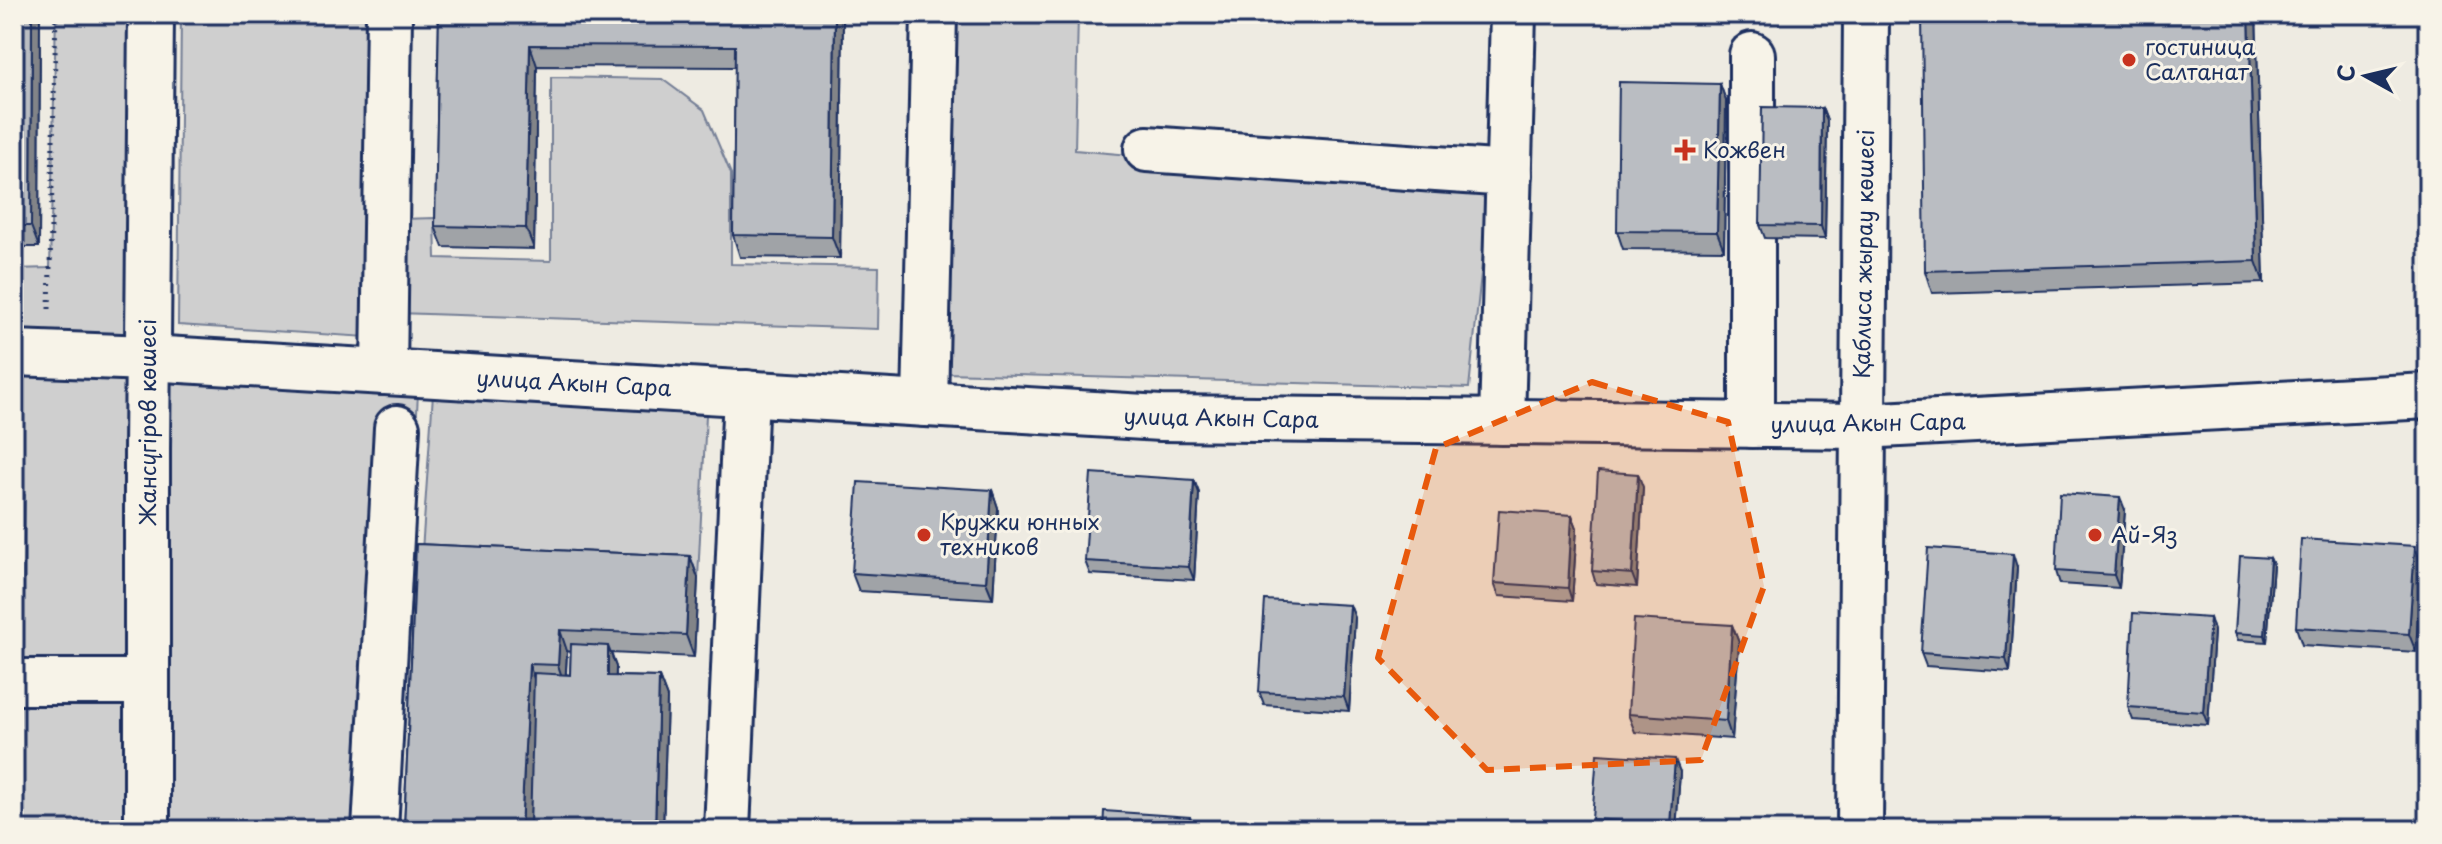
<svg xmlns="http://www.w3.org/2000/svg" width="2442" height="844" font-family="'Playpen Sans',sans-serif">
<rect width="100%" height="100%" fill="#eeebe2"/>
<filter id="ink" filterUnits="userSpaceOnUse"><feTurbulence type="fractalNoise" baseFrequency=".0125" numOctaves="2"/><feDisplacementMap in="SourceGraphic" scale="16" xChannelSelector="R" yChannelSelector="G"/><feConvolveMatrix kernelMatrix="1 2 1 2 8 2 1 2 1" color-interpolation-filters="sRGB"/></filter>
<g filter="url(#ink)">
<g fill="#cfcfcf" stroke="#757f96" stroke-width="2">
<polygon points="56,14 130,14 126,340 14,336 14,269 50,268"/>
<polygon points="181,14 370,14 367,337 178,325"/>
<polygon points="941,14 1078,14 1075,150 1490,188 1469,388 945,373"/>
<polygon points="551,77 662,79 704,110 731,174 731,264 879,267 878,329 397,313 400,219 435,218 436,258 551,261"/>
<polygon points="14,363 132,368 128,830 17,830 25,495 14,494"/>
<polygon points="167,375 418,393 395,830 163,830"/>
<polygon points="433,394 706,415 698,578 422,551"/>
</g>
<g fill="none" stroke-linecap="round" stroke-linejoin="round">
<g stroke="#1b2f5e" stroke-width="50">
<g id="minor">
<polyline points="1752,55 1752,425"/>
<polyline points="1147,149 1509,174"/>
<polyline points="148,358 1161,418 1862,426 2428,396"/>
<polyline points="384,372 389,14"/>
<polyline points="925,404 934,14"/>
<polyline points="1502,422 1513,14"/>
<polyline points="14,682 147,682"/>
<polyline points="375,830 397,428"/>
<polyline points="727,830 746,393"/>
<polyline points="1860,830 1866,14"/>
</g>
</g>
<g stroke="#1b2f5e" stroke-width="50">
<g id="major">
<polyline points="14,353 148,358"/>
<polyline points="147,830 147,450 151,14"/>
</g>
</g>
<polyline stroke="#1b2f5e" stroke-width="5" stroke-dasharray="2 6" stroke-linecap="butt" points="49,309 56,14"/>
<use href="#minor" stroke="#f7f3e8" stroke-width="44"/>
<use href="#major" stroke="#f7f3e8" stroke-width="44"/>
</g>
<g fill="#a0a3a7" stroke="#1b2f5e" stroke-width="2" fill-rule="evenodd">
<polygon points="14,14 40,14 39,247 14,247"/>
<polygon points="439,14 843,14 840,258 740,257 733,235 735,67 537,66 534,249 443,247 435,226"/>
<polygon points="2256,14 2264,283 1932,293 1925,271"/>
<polygon points="1720,84 1726,101 1724,250 1623,249 1617,231"/>
<polygon points="1822,108 1827,121 1825,239 1765,238 1760,225"/>
<polygon points="1194,480 1199,493 1194,580 1090,574 1085,561"/>
<polygon points="1643,487 1637,587 1596,584 1592,571"/>
<polygon points="992,490 998,508 993,599 859,591 852,573"/>
<polygon points="2125,510 2119,588 2060,584 2056,571"/>
<polygon points="1572,515 1577,528 1572,601 1499,596 1494,583"/>
<path d="M416,544L690,556L698,578L694,657L611,653L616,667V676L659,677L667,698L663,830H404ZM567,651L571,652L570,675L566,674Z"/>
<polygon points="2270,558 2273,565 2267,642 2238,640 2235,633"/>
<polygon points="2421,564 2416,652 2302,645 2296,627"/>
<polygon points="2017,567 2010,672 1926,666 1921,653"/>
<polygon points="1350,605 1355,618 1349,711 1264,705 1259,692"/>
<polygon points="2210,618 2214,631 2208,725 2133,720 2128,707"/>
<polygon points="1732,625 1739,643 1732,739 1635,732 1628,714"/>
<polygon points="1680,772 1676,830 1596,830 1592,819"/>
</g>
<g fill="#828488" stroke="#1b2f5e" stroke-width="2">
<polygon points="32,14 40,14 39,247 31,226"/>
<polygon points="835,14 843,14 840,258 832,237"/>
<polygon points="2249,14 2256,14 2264,283 2256,261"/>
<polygon points="530,45 537,66 534,249 526,228"/>
<polygon points="1720,84 1726,101 1724,250 1717,232"/>
<polygon points="1822,108 1827,121 1825,239 1821,226"/>
<polygon points="1638,474 1643,487 1637,587 1632,574"/>
<polygon points="1194,480 1199,493 1194,580 1189,567"/>
<polygon points="992,490 998,508 993,599 986,582"/>
<polygon points="2120,497 2125,510 2119,588 2114,575"/>
<polygon points="1572,515 1577,528 1572,601 1568,588"/>
<polygon points="2415,546 2421,564 2416,652 2409,634"/>
<polygon points="2013,554 2017,567 2010,672 2006,659"/>
<polygon points="690,556 698,578 694,657 686,635"/>
<polygon points="2270,558 2273,565 2267,642 2265,635"/>
<polygon points="1350,605 1355,618 1349,711 1344,697"/>
<polygon points="2210,618 2214,631 2208,725 2203,712"/>
<polygon points="1732,625 1739,643 1732,739 1726,721"/>
<polygon points="560,630 567,651 565,686 558,665"/>
<polygon points="608,646 616,667 615,697 608,676"/>
<polygon points="529,664 536,685 530,830 521,830"/>
<polygon points="659,677 667,698 663,830 655,830"/>
<polygon points="1675,759 1680,772 1676,830 1673,830 1670,824"/>
<polygon points="1190,817 1195,830 1190,830"/>
</g>
<g fill="#babdc2" stroke="#1b2f5e" stroke-width="2">
<polygon points="14,14 32,14 31,226 14,226"/>
<polygon points="439,14 835,14 832,237 733,235 735,46 530,45 526,228 435,226"/>
<polygon points="1922,14 2249,14 2256,261 1925,271"/>
<polygon points="1619,82 1720,84 1717,232 1617,231"/>
<polygon points="1762,107 1822,108 1821,226 1760,225"/>
<polygon points="1598,471 1638,474 1632,574 1592,571"/>
<polygon points="1091,473 1194,480 1189,567 1085,561"/>
<polygon points="858,482 992,490 986,582 852,573"/>
<polygon points="2060,493 2120,497 2114,575 2056,571"/>
<polygon points="1499,510 1572,515 1568,588 1494,583"/>
<polygon points="2301,539 2415,546 2409,634 2296,627"/>
<polygon points="416,544 690,556 686,635 560,630 558,665 529,664 521,830 404,830"/>
<polygon points="1928,548 2013,554 2006,659 1921,653"/>
<polygon points="2240,556 2270,558 2265,635 2235,633"/>
<polygon points="1265,600 1350,605 1344,697 1259,692"/>
<polygon points="2133,613 2210,618 2203,712 2128,707"/>
<polygon points="1634,619 1732,625 1726,721 1628,714"/>
<polygon points="571,644 608,646 608,676 659,677 655,830 530,830 534,673 570,675"/>
<polygon points="1597,754 1675,759 1670,824 1592,819"/>
<polygon points="2428,800 2428,830 2426,830"/>
<polygon points="1104,811 1190,817 1190,830 1103,830"/>
</g>
</g>
<path fill="#e8590c" fill-opacity="0.2" stroke="#e8590c" stroke-width="6" stroke-dasharray="16 10" stroke-linejoin="round" d="M1592,382L1728,422L1764,586L1701,760L1487,770L1378,658L1436,448Z"/>
<g fill="#c8321e" stroke="#f7f3e8" stroke-width="3">
<circle cx="2129" cy="60" r="8"/>
<path d="M1681 138h8v8h8v8h-8v8h-8v-8h-8v-8h8z"/>
<circle cx="924" cy="535" r="8"/>
<circle cx="2095" cy="535" r="8"/>
</g>
<g text-anchor="middle" stroke-width="6" stroke-linejoin="round" paint-order="stroke">
<g font-size="22" fill="#1b2f5e" stroke="#f7f3e8" text-anchor="start">
<text x="2145" y="55">гостиница<tspan x="2145" dy="25">Салтанат</tspan></text>
<text x="1703" y="158">Кожвен</text>
<text x="940" y="530">Кружки юнных<tspan x="940" dy="25">техников</tspan></text>
<text x="2111" y="543">Ай-Яз</text>
</g>
<g font-size="22" fill="#1b2f5e" stroke="#f7f3e8">
<text transform="translate(1864 254) rotate(-89)" y="8">Қаблиса жырау көшесі</text>
<text transform="translate(574 383) rotate(3)" y="8">улица Акын Сара</text>
<text transform="translate(1221 418) rotate(1)" y="8">улица Акын Сара</text>
<text transform="translate(148 422) rotate(-90)" y="8">Жансүгіров көшесі</text>
<text transform="translate(1868 423) rotate(-1)" y="8">улица Акын Сара</text>
</g>
</g>
<rect width="2442" height="844" fill="none" stroke="#f7f3e8" stroke-width="48"/>
<rect x="24" y="24" width="2394" height="796" fill="none" stroke="#1b2f5e" stroke-width="3" filter="url(#ink)"/>
<g transform="translate(2366 76) rotate(278)" stroke="#f7f3e8" stroke-width="6" paint-order="stroke">
<path d="M0-6L14 30L0 20L-14 30Z" fill="#1b2f5e"/>
<text y="-12" font-size="22" font-weight="bold" text-anchor="middle" fill="#1b2f5e">С</text>
</g>
</svg>
